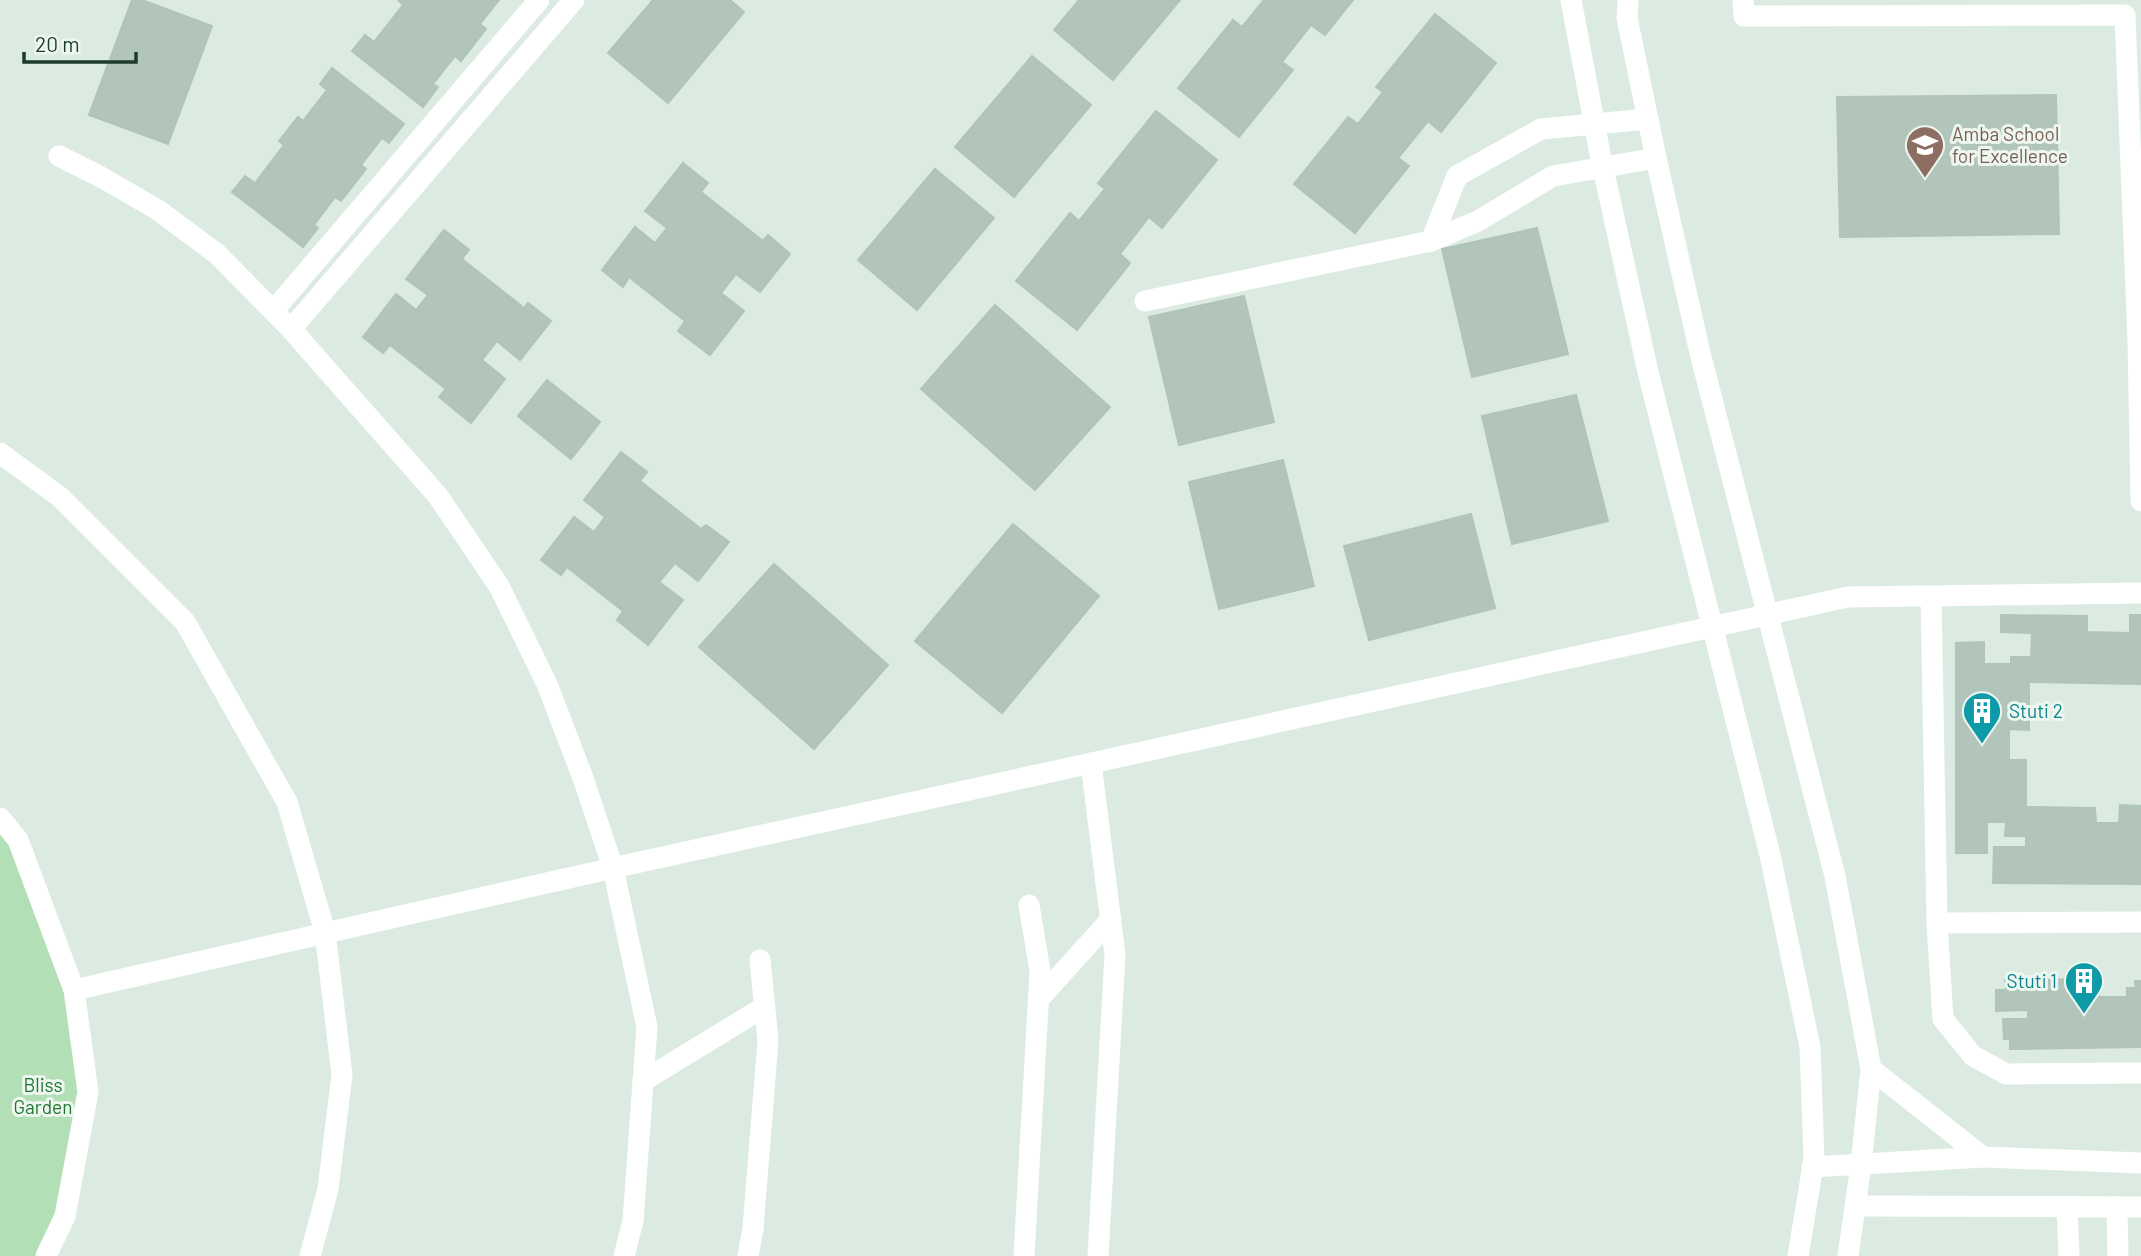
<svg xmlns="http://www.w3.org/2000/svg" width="2141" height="1256" font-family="Barlow,sans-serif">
<rect width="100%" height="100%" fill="#dcebe1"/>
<polygon fill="#b2dfb5" points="0,818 74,990 88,1092 46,1256 0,1256"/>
<g fill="#b2c5ba" stroke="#aec5b7" stroke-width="2">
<polygon points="132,0 142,0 212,26 168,144 89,115"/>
<polygon points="499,0 480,24 486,29 461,61 455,56 433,84 438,87 423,107 352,51 365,35 374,42 403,5 398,0"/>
<polygon points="653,0 730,0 744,12 668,103 608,53"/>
<polygon points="1079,0 1180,0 1113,80 1054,30"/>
<polygon points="1264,0 1353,0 1325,35 1311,25 1282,62 1293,70 1239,137 1178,88 1233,20 1242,27"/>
<polygon points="1435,14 1496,63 1441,132 1428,121 1398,158 1409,166 1355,233 1294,184 1348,117 1358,124 1383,92 1376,87"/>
<polygon points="1032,56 1091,105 1014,197 955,147"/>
<polygon points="332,68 404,124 389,143 382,138 361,165 366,169 341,201 335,197 314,225 318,228 303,247 232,192 245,176 255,183 284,145 279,141 298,117 303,121 327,90 320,84"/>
<polygon points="2056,95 2059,234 1840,237 1837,97"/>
<polygon points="1156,111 1217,160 1162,228 1149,217 1120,254 1130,263 1077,330 1016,281 1070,213 1079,221 1105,189 1098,183"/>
<polygon points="683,163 708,183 701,192 763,241 768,235 790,254 760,292 736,274 721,293 744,311 710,355 678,331 685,321 629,277 623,287 602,270 635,227 655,243 667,228 645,211"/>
<polygon points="935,169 994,218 917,310 858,260"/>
<polygon points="1537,228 1568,354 1472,377 1442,249"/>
<polygon points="444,230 469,250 462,259 524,308 528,303 551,321 520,360 497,341 482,360 505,379 471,423 439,397 446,389 390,345 383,353 363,337 396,294 416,310 428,295 406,279"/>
<polygon points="1244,296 1274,422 1179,445 1149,317"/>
<polygon points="995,305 1110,407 1035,490 921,389"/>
<polygon points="547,380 600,422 571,459 518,416"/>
<polygon points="1576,395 1608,521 1512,544 1482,416"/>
<polygon points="621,452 647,472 640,481 701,529 706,525 729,542 698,581 675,563 659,582 683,600 648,645 617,620 623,611 567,567 561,575 541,560 574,517 594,532 605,517 584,500"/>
<polygon points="1283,460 1314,586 1219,609 1189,482"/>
<polygon points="1471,514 1495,608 1369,640 1344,546"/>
<polygon points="1013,524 1099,596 1002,713 915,641"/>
<polygon points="774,564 888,665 814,749 699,647"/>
<polygon points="2001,615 2087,616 2087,632 2130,633 2130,615 2141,615 2141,684 2029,682 2029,730 2009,729 2009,760 2026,760 2026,807 2095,808 2096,823 2119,823 2120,805 2141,806 2141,884 1993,883 1994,847 2026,847 2026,836 2005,836 2006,822 1987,822 1987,853 1956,853 1956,643 1984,642 1984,664 2011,664 2011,657 2031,657 2032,633 2001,632"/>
<polygon points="2091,979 2091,989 2098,989 2099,997 2127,997 2127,988 2136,988 2135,981 2141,981 2141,1047 2010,1049 2010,1039 2004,1039 2003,1019 2028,1019 2028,1010 1996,1011 1996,990 2006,990 2005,980"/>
</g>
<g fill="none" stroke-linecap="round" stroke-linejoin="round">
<g stroke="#fff" stroke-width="21">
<polyline points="1571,0 1601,159 1648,372 1770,855 1810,1047 1814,1159 1798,1256"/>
<polyline points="1628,0 1627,18 1656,158 1700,353 1835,876 1871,1069 1861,1165 1848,1256"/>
<polyline points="1743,0 1744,16 2125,15 2138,340 2141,340"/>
<polyline points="59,156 101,177 158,210 217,254 291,329 438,496 499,586 547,684 583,778 613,868 647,1027 633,1221 624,1256"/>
<polyline points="1431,241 1457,176 1541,129 1648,119"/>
<polyline points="1145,301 1431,241 1478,221 1553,176 1656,158"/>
<polyline points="274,310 539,0"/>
<polyline points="291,329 574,0"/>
<polyline points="2138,340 2141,501"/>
<polyline points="0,453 60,497 185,622 287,802 325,932 342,1075 328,1189 310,1256"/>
<polyline points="1931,596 1937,923 2141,922"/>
<polyline points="1091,763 1115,955 1098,1256"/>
<polyline points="0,818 18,840 74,990 88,1092 65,1216 46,1256"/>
<polyline points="1937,923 1943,1019 1973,1056 2006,1074 2141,1073"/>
<polyline points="74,990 613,868 1848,597 2141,593"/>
<polyline points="1039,999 1111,919"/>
<polyline points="1871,1069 1983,1157 2141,1163"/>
<polyline points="643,1081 764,1007"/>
<polyline points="1812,1167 1983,1157"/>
<polyline points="1856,1206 2141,1207"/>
<polyline points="2067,1207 2069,1256"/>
<polyline points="2117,1207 2118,1256"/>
<polyline points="748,1256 753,1229 768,1040 760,960"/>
<polyline points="1024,1256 1040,971 1029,905"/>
</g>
</g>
<defs>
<g id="school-pin" transform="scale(2.0125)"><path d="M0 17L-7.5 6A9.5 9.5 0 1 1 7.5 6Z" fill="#8d6e63" stroke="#edf7f0"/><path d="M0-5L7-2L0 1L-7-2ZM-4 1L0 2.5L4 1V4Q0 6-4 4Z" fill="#fff"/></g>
<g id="building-pin" transform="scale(2.0125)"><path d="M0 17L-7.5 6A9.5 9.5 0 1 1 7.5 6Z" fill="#0f9aa8" stroke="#edf7f0"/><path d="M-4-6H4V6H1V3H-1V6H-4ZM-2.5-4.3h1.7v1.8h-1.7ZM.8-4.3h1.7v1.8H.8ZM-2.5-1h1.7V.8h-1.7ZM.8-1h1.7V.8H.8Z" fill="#fff"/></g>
</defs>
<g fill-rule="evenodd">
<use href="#school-pin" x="1925" y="145"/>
<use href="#building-pin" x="1982" y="711"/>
<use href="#building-pin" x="2084" y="981"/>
</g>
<g text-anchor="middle" stroke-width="6" stroke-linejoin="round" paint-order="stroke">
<g font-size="19" fill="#785e54" stroke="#edf7f0" text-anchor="start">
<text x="1952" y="141">Amba School<tspan x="1952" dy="22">for Excellence</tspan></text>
</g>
<g font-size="19" fill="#0d838f" stroke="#edf7f0" text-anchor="start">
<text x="2009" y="718">Stuti 2</text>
<text x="2057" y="988" text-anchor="end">Stuti 1</text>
</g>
<g font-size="19" fill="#237632" stroke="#edf7f0">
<text x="43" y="1092">Bliss<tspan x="43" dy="22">Garden</tspan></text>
</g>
</g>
<path d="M24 52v10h112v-10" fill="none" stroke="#1d3b2d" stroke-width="3.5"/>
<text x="35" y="52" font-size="21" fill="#1d3b2d" stroke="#edf7f0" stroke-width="5" paint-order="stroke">20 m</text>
</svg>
